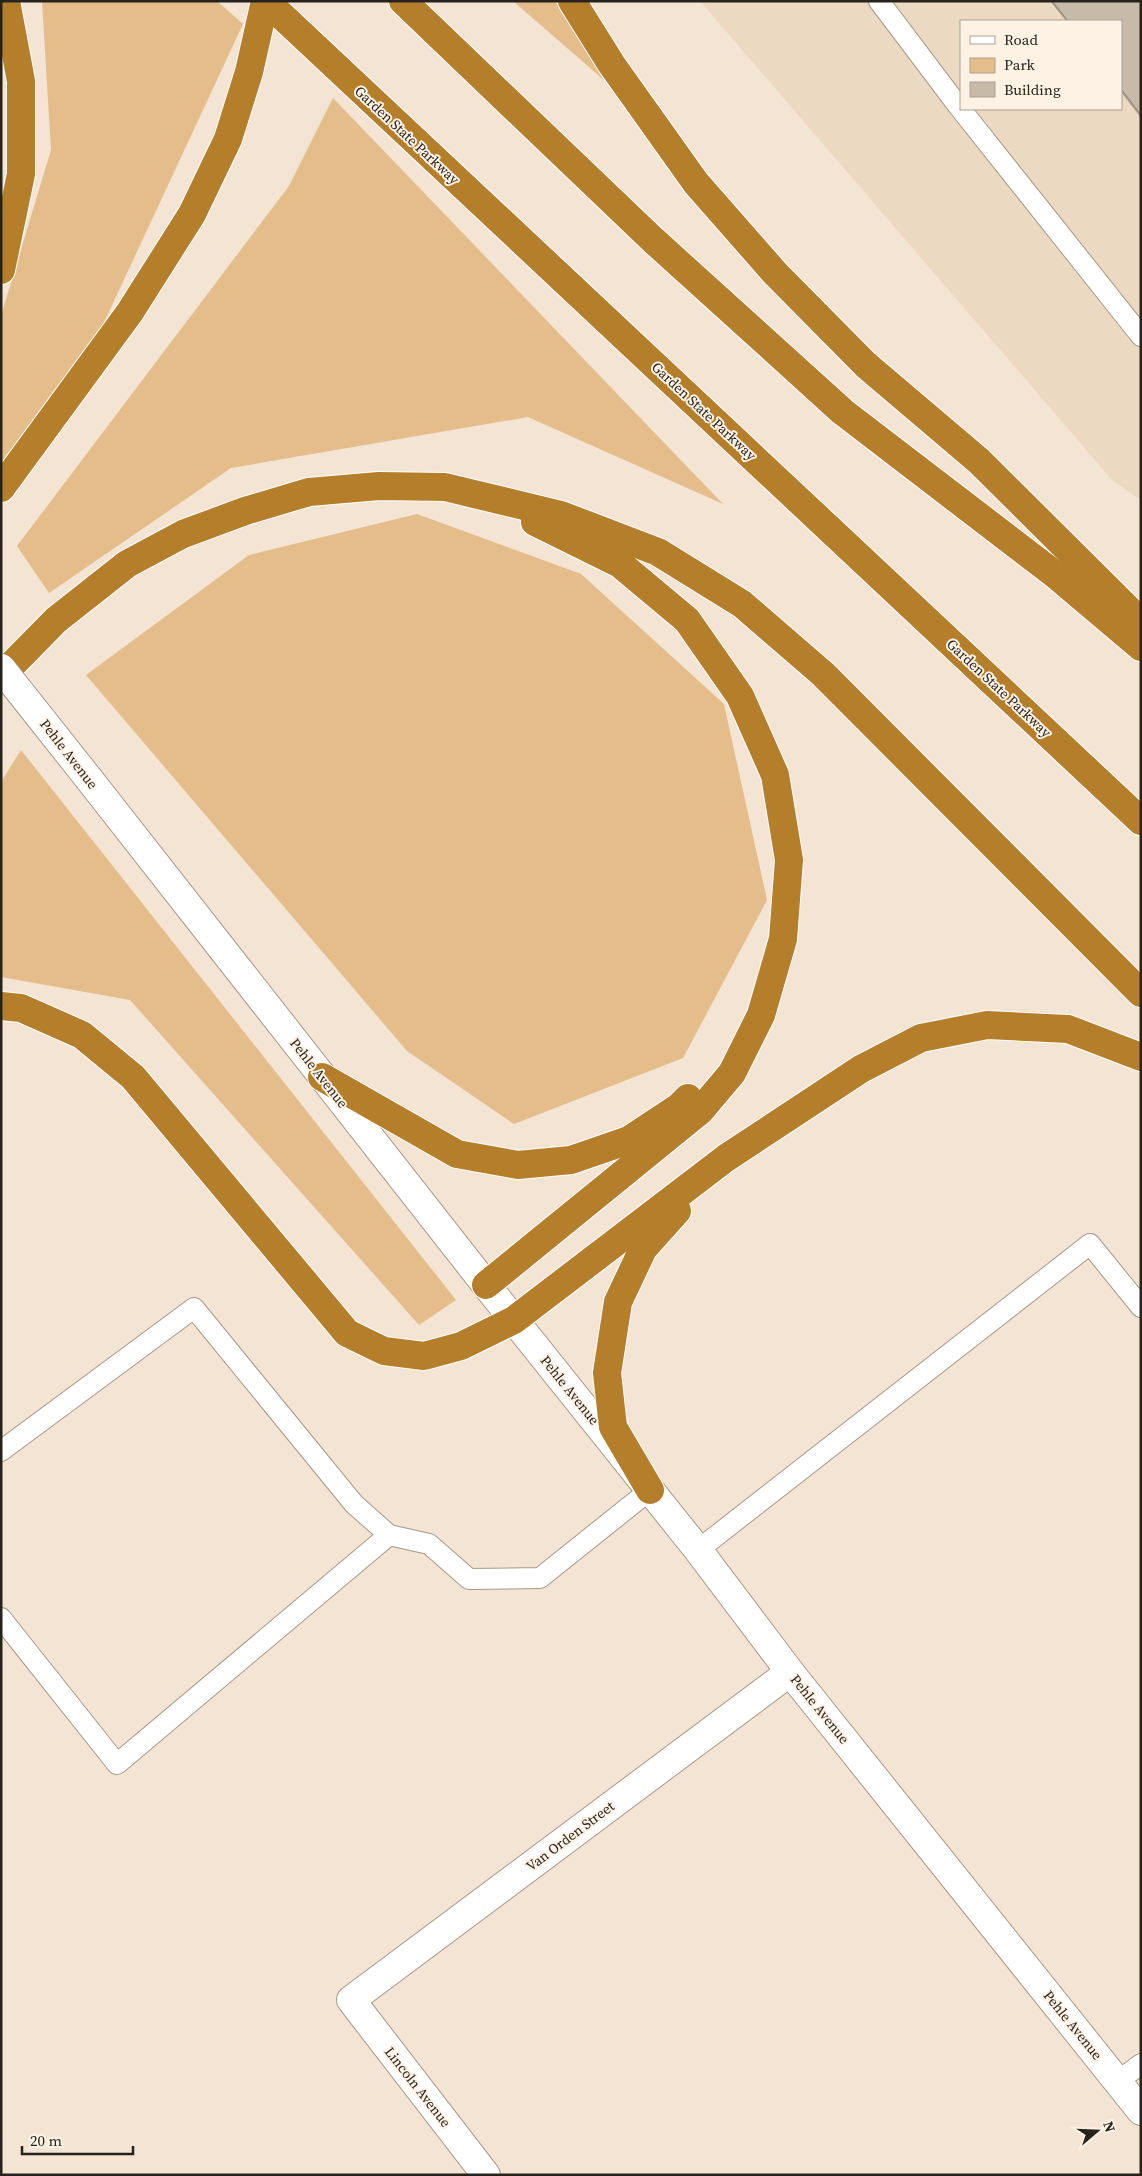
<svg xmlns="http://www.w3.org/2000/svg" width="1142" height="2176" font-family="'Source Serif 4',serif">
<rect width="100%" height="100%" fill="#f3e4d3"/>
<path fill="#ecd9c2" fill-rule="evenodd" d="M700,1H1141V500L1113,481ZM961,21H1121V109H961Z"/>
<g fill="#e4bd8b">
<polygon points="42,1 217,1 243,24 94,344 1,464 1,316 51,150"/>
<polygon points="513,1 555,1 605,81"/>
<polygon points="333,98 723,504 528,417 231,468 49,593 17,546 289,186"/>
<polygon points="417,514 581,574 724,704 767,900 683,1058 514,1124 407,1051 86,675 249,555"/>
<polygon points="21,750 456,1300 419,1325 130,1000 1,977 1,782"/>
</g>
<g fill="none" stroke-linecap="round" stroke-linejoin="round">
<g stroke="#a79a89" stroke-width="22">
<g id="service">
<polyline points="879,1 959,107 1141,336"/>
<polyline points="1,1451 194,1308 354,1504 389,1535 429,1544 469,1579 540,1578 650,1490"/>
<polyline points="698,1550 1090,1244 1141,1307"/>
<polyline points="1,1618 117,1764 389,1535"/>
<polyline points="1118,2081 1141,2064"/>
</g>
</g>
<g stroke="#a79a89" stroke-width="30">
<polyline id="minor" points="486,2175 351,2000 790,1672"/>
</g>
<g stroke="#a79a89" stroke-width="30">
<polyline id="tertiary" points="89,779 486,1285 698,1550 790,1672 1141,2111"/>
</g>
<g stroke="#fff" stroke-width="30">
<g id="motorway">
<polyline points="266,1 1141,821"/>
<polyline points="403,1 653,240 843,412 1057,576 1141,647"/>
<polyline points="572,1 612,65 696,183 775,273 866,365 979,461 1141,622"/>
<polyline points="1,270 21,174 21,81 6,1"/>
<polyline points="1,488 130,312 192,214 228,139 249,72 265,1"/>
<polyline points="1,676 56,620 127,564 183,534 245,511 309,492 379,486 445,487 561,515 658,552 742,604 823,674 1141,993"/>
<polyline points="1,1006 21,1008 82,1035 133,1077 347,1333 384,1351 424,1356 461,1346 514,1320 726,1158 861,1069 921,1038 987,1025 1068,1029 1141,1057"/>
<polyline points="322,1077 457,1154 518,1165 571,1160 629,1140 679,1107 688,1098"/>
<polyline points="486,1285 700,1111 732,1073 761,1015 783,939 789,860 775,775 740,696 687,620 620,564 535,522"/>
<polyline points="650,1490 613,1427 607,1373 618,1302 643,1249 677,1211"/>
</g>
</g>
<use href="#service" stroke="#fff" stroke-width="20"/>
<use href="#minor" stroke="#fff" stroke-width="28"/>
<use href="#tertiary" stroke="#fff" stroke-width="28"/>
<use href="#motorway" stroke="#b47e2a" stroke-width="28"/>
<g stroke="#a79a89" stroke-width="30" stroke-linecap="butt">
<polyline id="tertiary-bridge" points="1,668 89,779"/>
</g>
<use href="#tertiary-bridge" stroke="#fff" stroke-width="28"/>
</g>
<polygon fill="#aca091" points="1050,1 1141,1 1141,118 1121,92 1121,21 1066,21"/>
<polygon fill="#c8baa9" stroke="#8c8276" points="1052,1 1141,1 1141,115 1121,89 1121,21 1068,21"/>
<g text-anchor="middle" stroke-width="4" stroke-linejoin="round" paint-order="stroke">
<g font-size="14" fill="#27221c" stroke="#fef2e4">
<text transform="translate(407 135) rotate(43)" y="5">Garden State Parkway</text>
<text transform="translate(704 411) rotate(43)" y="5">Garden State Parkway</text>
<text transform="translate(999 688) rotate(43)" y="5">Garden State Parkway</text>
<text transform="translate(69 754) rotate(52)" y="5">Pehle Avenue</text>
<text transform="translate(319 1073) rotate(52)" y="5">Pehle Avenue</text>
<text transform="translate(570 1390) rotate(51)" y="5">Pehle Avenue</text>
<text transform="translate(820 1709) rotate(51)" y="5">Pehle Avenue</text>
<text transform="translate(570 1836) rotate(-37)" y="5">Van Orden Street</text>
<text transform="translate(1073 2025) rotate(51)" y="5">Pehle Avenue</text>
<text transform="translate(418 2087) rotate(52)" y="5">Lincoln Avenue</text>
</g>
</g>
<rect width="1142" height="2176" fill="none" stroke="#27221c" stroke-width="5"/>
<rect x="960" y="20" width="162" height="90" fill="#fef2e4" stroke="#a89f94"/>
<rect x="970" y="36" width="25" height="8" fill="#ffffff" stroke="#a89f94"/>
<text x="1004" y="45" font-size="15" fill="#27221c">Road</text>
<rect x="970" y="58" width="25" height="15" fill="#e4bd8b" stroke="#a89f94"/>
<text x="1004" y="70" font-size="15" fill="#27221c">Park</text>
<rect x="970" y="82" width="25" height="15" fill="#c8baa9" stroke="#a89f94"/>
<text x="1004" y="95" font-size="15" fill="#27221c">Building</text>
<g transform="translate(1097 2131) rotate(71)" stroke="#fef2e4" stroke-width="4" paint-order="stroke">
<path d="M0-4L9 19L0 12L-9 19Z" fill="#27221c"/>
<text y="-8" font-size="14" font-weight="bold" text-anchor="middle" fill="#27221c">N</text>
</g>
<path d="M22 2146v8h111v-8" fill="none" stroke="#27221c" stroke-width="2.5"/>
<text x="30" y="2146" font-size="15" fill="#27221c" stroke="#fef2e4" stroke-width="4" paint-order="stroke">20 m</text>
</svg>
